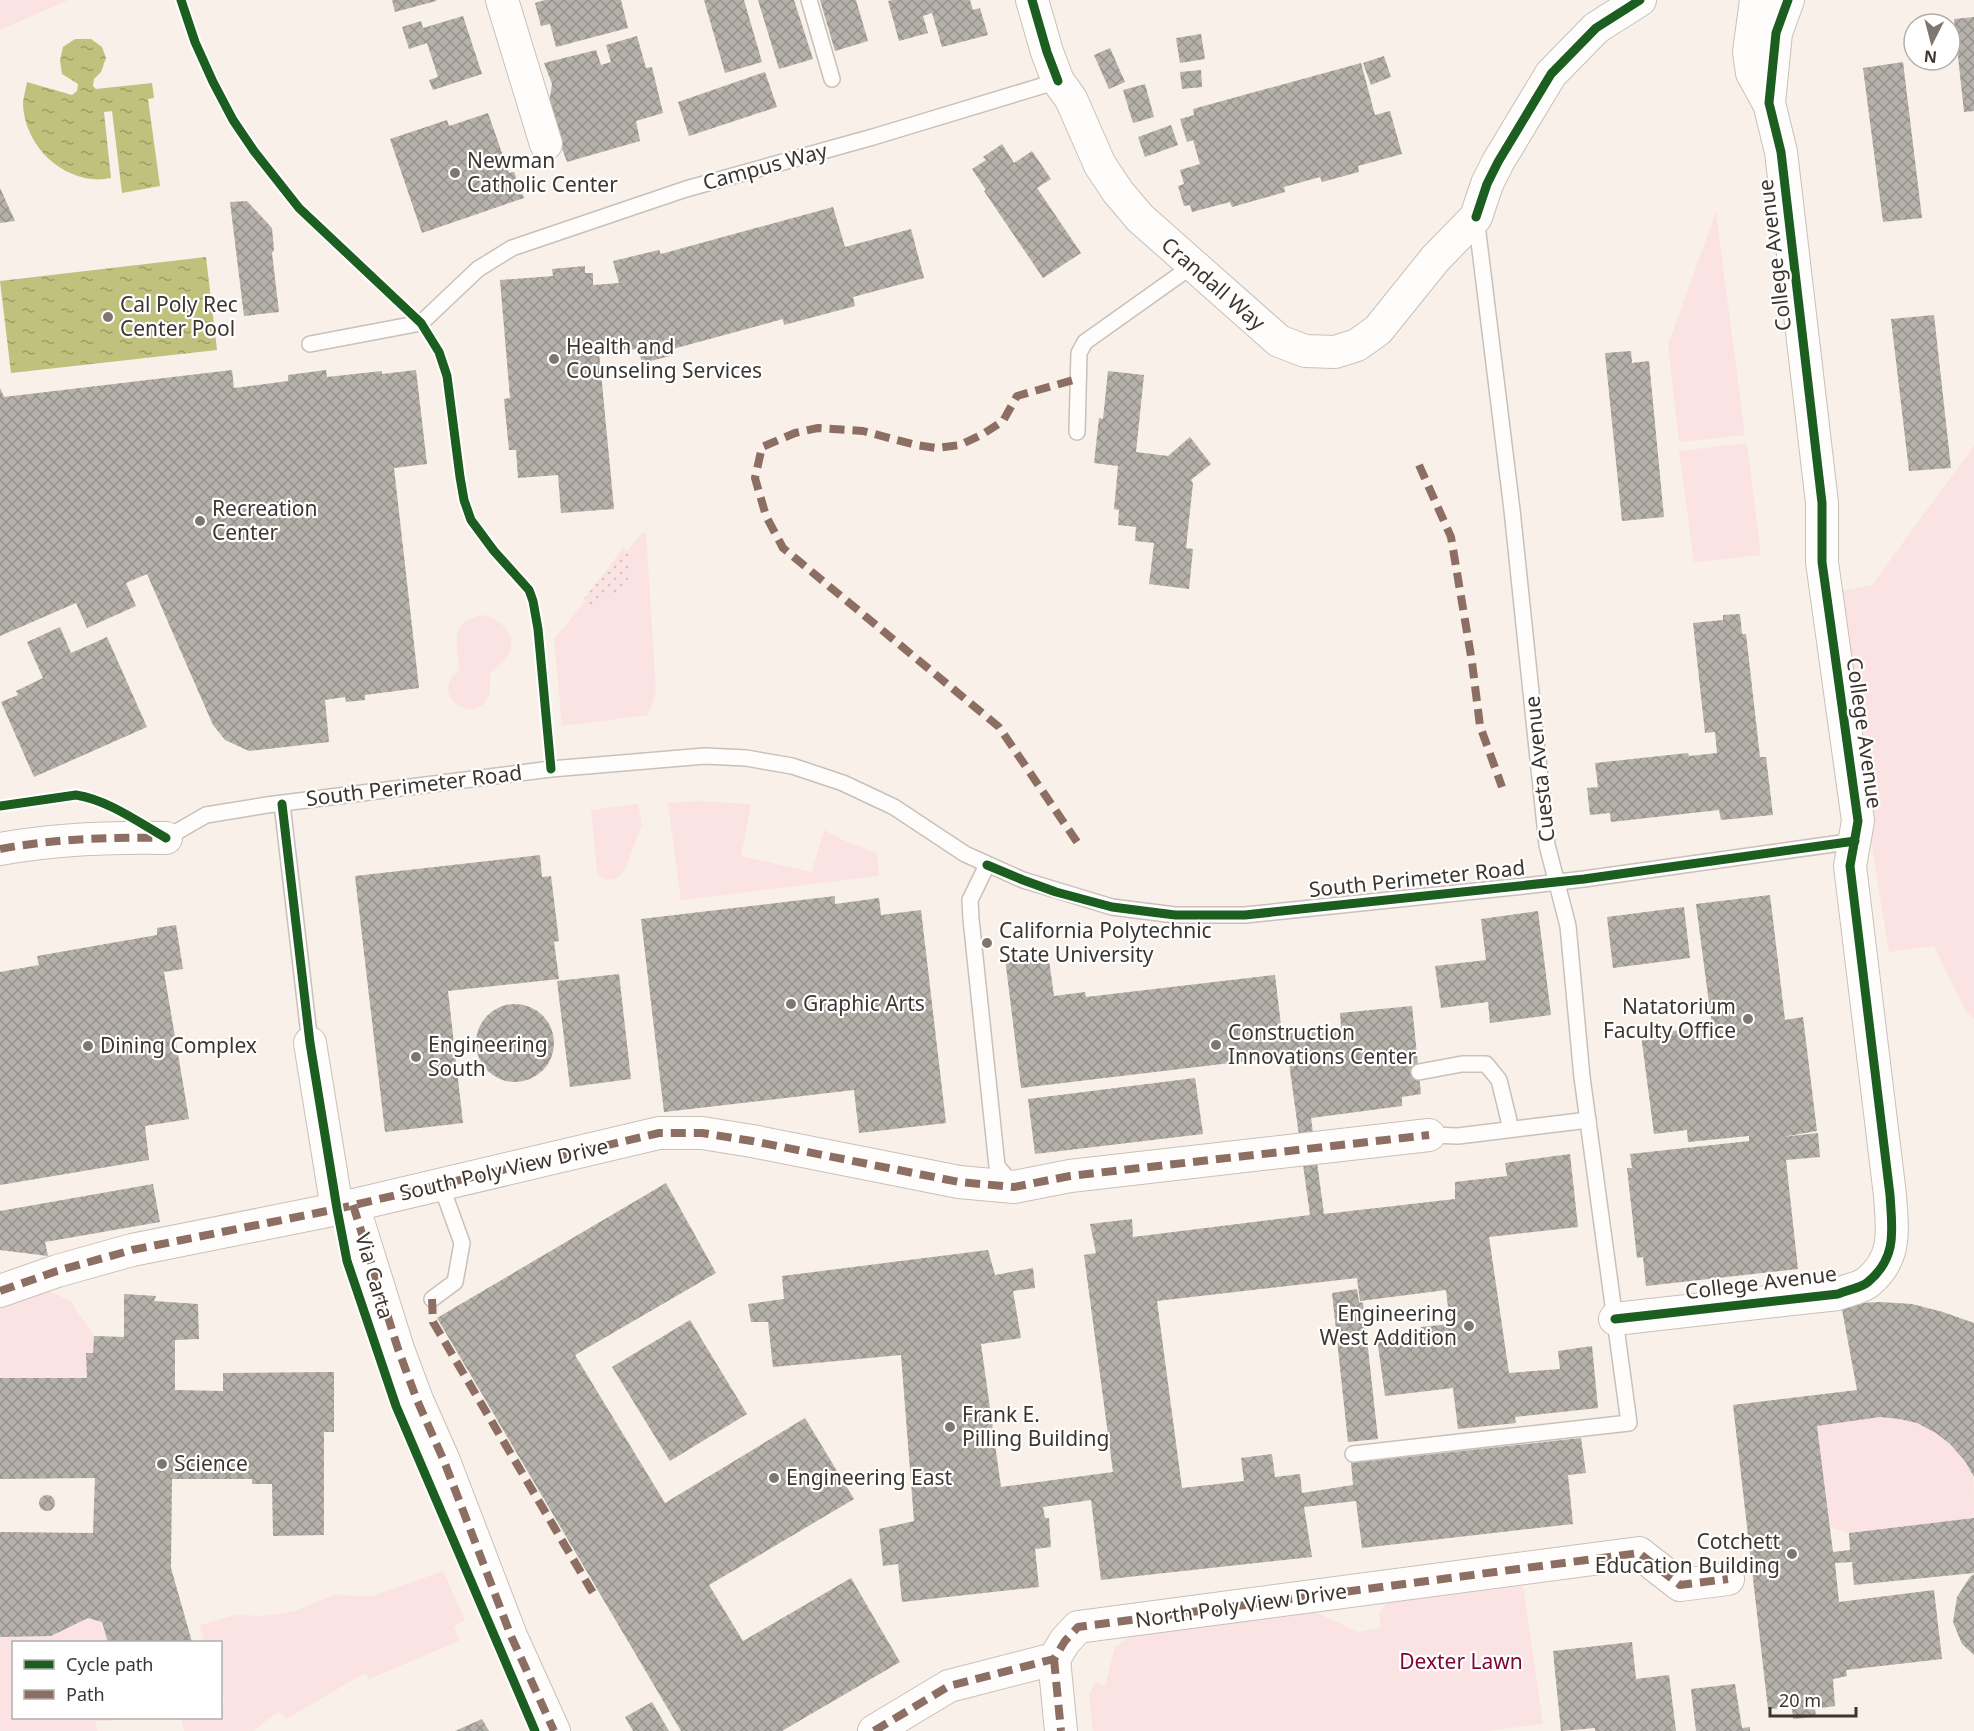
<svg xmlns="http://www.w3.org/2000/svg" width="1974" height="1731" font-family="'Noto Sans',sans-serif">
<defs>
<pattern id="garden-dots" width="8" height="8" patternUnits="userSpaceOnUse" patternTransform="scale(1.5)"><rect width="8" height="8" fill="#fbe3e3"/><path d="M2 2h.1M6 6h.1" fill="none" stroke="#d8c3c3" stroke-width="1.8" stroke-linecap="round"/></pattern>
<pattern id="water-ripples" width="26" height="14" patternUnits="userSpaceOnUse" patternTransform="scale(1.5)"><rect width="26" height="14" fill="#bfc17c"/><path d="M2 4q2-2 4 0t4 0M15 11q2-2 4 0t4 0" fill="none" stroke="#9c9e66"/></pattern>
<pattern id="building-cross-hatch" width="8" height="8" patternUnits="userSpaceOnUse" patternTransform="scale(1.5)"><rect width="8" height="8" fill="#b6b1aa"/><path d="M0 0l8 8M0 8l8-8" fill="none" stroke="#95918b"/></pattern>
</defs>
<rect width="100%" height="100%" fill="#f8f0e9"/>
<g fill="#fbe3e3">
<polygon points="0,0 68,0 0,30"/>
<polygon points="1716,212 1745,435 1679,442 1668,345"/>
<polygon points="1747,443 1761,555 1694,562 1679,451"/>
<polygon points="1974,446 1974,1018 1967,1013 1934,946 1889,952 1831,593 1872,585"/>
<polygon points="646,532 656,692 648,715 562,726 554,639 642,533"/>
<path d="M482,615C501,618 520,636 507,657C503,664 496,667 490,674C489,682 492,690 488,697C476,727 427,697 459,670C458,644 447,623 482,615Z"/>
<polygon points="697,801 751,804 741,856 812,872 824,830 843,840 877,853 879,876 681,900 668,803"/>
<polygon points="638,804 642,825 626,867 618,878 605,880 597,873 591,810"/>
<polygon points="41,1287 70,1301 94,1336 93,1353 87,1378 0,1378 0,1305"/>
<path d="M1880,1417C1893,1418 1906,1419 1917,1423C1939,1431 1966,1453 1973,1476C1974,1487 1974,1505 1974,1518L1849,1533L1830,1527L1817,1426Z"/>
<polygon points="443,1571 465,1620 454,1626 459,1641 369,1679 365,1673 286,1719 279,1711 253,1731 184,1731 181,1718 220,1718 221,1705 225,1703 221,1691 220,1642 204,1642 200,1625 236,1615 264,1616 295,1611 334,1595 372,1596"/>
<polygon points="1523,1586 1543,1724 1487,1731 1093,1731 1089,1694 1096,1682 1105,1686 1115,1647 1133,1635 1315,1612 1358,1632 1379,1628 1381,1624 1379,1613 1387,1603"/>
<polygon points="88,1618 102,1622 108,1642 14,1642 14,1718 113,1718 114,1721 96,1721 97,1731 0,1731 0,1637 51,1636"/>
</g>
<polygon fill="url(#garden-dots)" points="624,547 635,568 617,597 609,596 591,605 584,599"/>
<g fill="url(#water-ripples)">
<path d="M75,39H91L102,47L106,58L101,72L94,79L93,86L96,89L152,83L154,98L148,99L160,186L122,193L112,111L104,112L111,178C105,179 98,180 92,179C55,175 25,142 23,105C23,98 26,89 27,82L72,95L77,91L78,84L62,74L60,60L63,47Z"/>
<polygon points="206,257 217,350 11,373 0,281"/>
</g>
<g fill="url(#building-cross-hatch)">
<polygon points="392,0 436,0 436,1 395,12"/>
<polygon points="545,0 621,0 628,28 556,47 550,24 541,26 535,3"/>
<polygon points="704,0 744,0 762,62 725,73"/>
<polygon points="758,0 794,0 813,59 779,69"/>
<polygon points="820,0 856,0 868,41 835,51"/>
<polygon points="893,0 970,0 973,10 980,8 988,35 942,47 932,13 923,16 928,33 899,41 888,1"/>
<polygon points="463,16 482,74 433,90 429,80 438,77 427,43 409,49 402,27 421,21 423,28"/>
<polygon points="1974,17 1974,111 1964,112 1954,19"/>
<polygon points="1201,34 1205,59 1180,63 1176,38"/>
<polygon points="637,36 646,68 652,67 663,113 636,121 640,141 567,162 548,111 552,84 544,63 596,50 601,65 611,62 606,45"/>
<polygon points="1110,48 1125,82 1109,89 1094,55"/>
<polygon points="1384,56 1391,77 1371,85 1363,63"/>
<polygon points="1903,62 1922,218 1883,222 1863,68"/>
<polygon points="1361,63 1375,115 1390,111 1402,154 1358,166 1359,172 1322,182 1320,177 1284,187 1285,192 1232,207 1230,202 1192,212 1190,205 1184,206 1178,186 1184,184 1180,170 1200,164 1193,140 1187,142 1180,119 1194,115 1193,109"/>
<polygon points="1201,70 1202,87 1182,89 1180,72"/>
<polygon points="765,72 777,107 689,136 678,102"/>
<polygon points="1145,84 1154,117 1133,123 1123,90"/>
<polygon points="488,113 509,173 514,172 524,198 422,233 390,139 447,120 449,126"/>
<polygon points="1171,125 1178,145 1145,157 1138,137"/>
<polygon points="1002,144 1014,163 1032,151 1051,179 1037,188 1081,253 1043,278 984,191 986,190 972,169 986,160 983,157"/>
<polygon points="0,188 15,221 0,223"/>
<polygon points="247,201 272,228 274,250 272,253 279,312 244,316 230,202"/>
<polygon points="833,207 845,247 911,229 924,278 853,297 855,306 784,325 783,319 669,350 670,356 642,363 638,349 599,352 614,509 561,513 558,475 518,478 516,450 509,450 504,399 510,398 500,280 553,276 552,269 585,266 585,273 593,273 593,285 619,283 613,261 659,250 661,254"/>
<polygon points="1934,315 1951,468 1909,471 1891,319"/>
<polygon points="1631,351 1632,363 1649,361 1664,517 1622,521 1605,353"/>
<polygon points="232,370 234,388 288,381 288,375 326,370 327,377 382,371 382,374 416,370 427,464 394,468 419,688 365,695 365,700 346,702 345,697 325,700 329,742 249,751 225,740 213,725 147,574 126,583 136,606 87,628 76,603 0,636 0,388 4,397"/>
<polygon points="1108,371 1144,375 1136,452 1168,456 1190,437 1211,464 1191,480 1193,483 1186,548 1193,549 1189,589 1149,584 1154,543 1135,541 1136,527 1118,525 1119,510 1114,509 1118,466 1094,463 1099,418 1103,419"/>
<polygon points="1740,614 1742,634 1746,634 1760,757 1766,757 1773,815 1721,820 1719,810 1611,822 1610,813 1590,815 1587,788 1598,787 1595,763 1688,753 1689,756 1717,753 1715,732 1705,733 1693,623 1723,620 1723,615"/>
<polygon points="60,627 71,653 107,637 147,727 34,777 1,702 18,695 16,691 43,678 27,642"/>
<polygon points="540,855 542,877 551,876 559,941 554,942 559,979 448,991 463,1123 385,1132 355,876"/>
<polygon points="1770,895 1785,1020 1803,1017 1817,1131 1782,1137 1818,1133 1820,1157 1786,1160 1798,1269 1646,1286 1643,1257 1637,1258 1627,1168 1632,1168 1630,1154 1749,1141 1749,1136 1688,1142 1687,1130 1654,1134 1641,1035 1712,1026 1696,904"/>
<polygon points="835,896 835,904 879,898 881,915 921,910 946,1123 859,1133 854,1090 664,1112 641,919"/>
<polygon points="1684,907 1690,958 1613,968 1607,917"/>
<polygon points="1538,911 1551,1015 1490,1023 1488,1002 1441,1008 1435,966 1486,960 1481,919"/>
<polygon points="176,925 183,969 164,972 189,1119 145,1126 149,1160 0,1185 0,972 39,965 37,956 157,935 157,928"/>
<polygon points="1048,953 1054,996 1085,992 1086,997 1275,975 1282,1034 1341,1027 1340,1013 1412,1006 1421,1094 1402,1097 1402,1106 1311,1118 1324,1214 1455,1199 1455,1182 1507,1176 1505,1163 1570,1154 1578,1227 1489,1237 1509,1373 1560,1369 1558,1351 1592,1346 1598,1408 1515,1417 1516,1423 1458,1429 1453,1388 1385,1396 1377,1338 1422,1333 1421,1327 1450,1324 1446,1290 1360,1301 1357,1278 1157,1301 1182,1488 1244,1481 1241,1458 1272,1454 1275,1477 1300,1474 1302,1493 1353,1485 1351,1463 1581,1438 1586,1473 1568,1475 1573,1524 1362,1548 1356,1501 1304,1507 1312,1557 1101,1580 1091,1500 1043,1507 1045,1518 1049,1518 1051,1547 1035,1549 1039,1587 902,1602 898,1564 883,1566 879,1529 914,1521 901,1355 773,1367 768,1322 751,1322 748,1304 784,1299 782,1276 988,1250 995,1275 1033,1268 1035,1288 1013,1291 1021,1338 981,1344 1001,1487 1113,1472 1084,1255 1096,1253 1090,1224 1132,1219 1133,1237 1310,1215 1288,1056 1021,1088 1005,958"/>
<polygon points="619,974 631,1079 570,1087 557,981"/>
<circle cx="515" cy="1043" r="39"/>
<polygon points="1195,1078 1203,1134 1035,1154 1028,1099"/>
<polygon points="666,1183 716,1273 575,1355 665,1503 805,1418 854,1499 709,1585 743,1641 851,1578 900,1662 782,1731 681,1731 437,1318"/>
<polygon points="153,1184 160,1222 45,1242 48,1256 0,1250 0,1211"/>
<polygon points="1357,1289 1359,1302 1363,1303 1378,1439 1348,1442 1332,1293"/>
<polygon points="124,1294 156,1296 154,1301 198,1304 199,1339 175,1340 175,1390 223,1391 223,1373 334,1372 334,1432 324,1432 324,1535 273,1536 272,1484 252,1484 252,1479 172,1479 171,1568 192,1642 108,1642 102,1622 88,1618 51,1636 0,1637 0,1532 93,1533 95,1478 0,1479 0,1378 87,1378 86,1353 93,1353 94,1336 124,1337"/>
<polygon points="1880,1302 1912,1304 1943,1312 1974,1323 1974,1477 1965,1461 1950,1444 1936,1433 1917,1423 1899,1419 1880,1417 1817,1426 1833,1552 1850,1550 1849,1533 1974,1518 1974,1573 1854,1585 1852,1562 1835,1563 1839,1602 1934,1590 1942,1659 1846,1670 1847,1676 1833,1679 1835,1706 1815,1709 1816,1717 1793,1719 1792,1708 1768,1709 1733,1405 1857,1390 1841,1304"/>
<polygon points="690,1320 747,1414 670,1461 612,1367"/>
<circle cx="47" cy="1503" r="8"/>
<polygon points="1974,1574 1974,1655 1962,1644 1953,1622 1957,1597 1970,1577"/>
<polygon points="1632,1642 1636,1679 1669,1675 1676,1731 1595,1731 1595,1728 1561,1731 1553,1651"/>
<polygon points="1735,1684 1742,1728 1750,1727 1750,1731 1696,1731 1691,1689"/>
<polygon points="652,1702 669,1731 633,1731 625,1717"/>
<polygon points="482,1719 489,1731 455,1731"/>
</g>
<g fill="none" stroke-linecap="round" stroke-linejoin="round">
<g stroke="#c8c0ba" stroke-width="18">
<g id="lane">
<polyline points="809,0 832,79"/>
<polyline points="310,344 421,323 478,269 512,248 686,189 873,137 1058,81"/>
<polyline points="1077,432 1079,353 1085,342 1192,266"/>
<polyline points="282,804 310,1043"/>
<polyline points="166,838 206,815 267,805 551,769 705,756 746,758 792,766 843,783 894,807 965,854 1023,880 1112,907 1175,915 1245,915 1524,886 1584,879 1855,841"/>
<polyline points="987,865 970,900 971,919 997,1166 1012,1184"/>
<polyline points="1419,1072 1462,1064 1486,1064 1499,1080 1511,1129"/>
<polyline points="1429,1135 1458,1136 1588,1120"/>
<polyline points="432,1299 455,1282 462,1243 441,1185"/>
<polyline points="1353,1454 1629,1423 1582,1077 1568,926 1547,845 1512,510 1476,217"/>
</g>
</g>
<g stroke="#c8c0ba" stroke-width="34">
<g id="street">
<polyline points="502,0 546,144"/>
<polyline points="1032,0 1047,52 1058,81 1071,99 1100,165 1118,192 1140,218 1279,341 1305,351 1335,352 1357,345 1378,330 1435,259 1476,217 1487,184 1498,162 1551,74 1596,28 1640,0"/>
<polyline points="1756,0 1749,52 1752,73 1768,102"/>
<path d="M0,849C55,839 110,837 166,838"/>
<polyline points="310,1043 337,1209"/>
<polyline points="353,1205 398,1349 417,1400 444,1461 511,1636 554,1731"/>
<polyline points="0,1291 57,1271 132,1250 337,1209 659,1133 702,1133 752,1141 959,1182 1014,1187 1070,1176 1429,1135"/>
<path d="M1615,1319L1838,1294C1847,1290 1861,1288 1868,1282C1898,1257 1892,1229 1890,1195L1850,866L1858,821L1822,562V503L1781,152L1769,103L1776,33L1788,0"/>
<polyline points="1054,1659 1061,1731"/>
<polyline points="874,1731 949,1686 1054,1659 1065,1641 1078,1627 1639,1553 1680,1585 1728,1579"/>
</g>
</g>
<use href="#lane" stroke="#fefdfc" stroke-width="15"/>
<use href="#street" stroke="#fefdfc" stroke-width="32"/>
<g stroke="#8d6e63" stroke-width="8" stroke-dasharray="15 8" stroke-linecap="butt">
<polyline points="1419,465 1451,537 1472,662 1480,726 1502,787"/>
<polyline points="1077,842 999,727 783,548 766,516 755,478 762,447 795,433 818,428 863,431 916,445 936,448 960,445 983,434 1003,421 1017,396 1077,379"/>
<path d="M0,849C53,839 107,837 161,838"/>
<polyline points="353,1205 398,1349 417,1400 444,1461 511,1636 554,1731"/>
<polyline points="0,1291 57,1271 132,1250 337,1209 659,1133 702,1133 752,1141 959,1182 1014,1187 1070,1176 1429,1135"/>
<polyline points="432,1299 433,1322 593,1593"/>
<polyline points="1054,1659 1061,1731"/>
<polyline points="874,1731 949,1686 1054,1659 1065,1641 1078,1627 1639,1553 1680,1585 1728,1579"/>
</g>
<g stroke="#fff" stroke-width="13">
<g id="cycleway">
<polyline points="181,0 195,42 213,82 233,120 254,151 299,208 421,323 439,352 447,376 460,477 464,500 471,520 494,551 529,590 533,601 538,629 551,769"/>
<polyline points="1032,0 1047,52 1058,81"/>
<polyline points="1476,217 1487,184 1498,162 1551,74 1596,28 1640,0"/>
<polyline points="282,804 310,1043 337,1209 347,1261 396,1406 535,1731"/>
<path d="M0,806L76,795C108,800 138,822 166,838"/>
<polyline points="987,865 1023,880 1056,892 1112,907 1175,915 1245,915 1584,879 1855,841"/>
<path d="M1615,1319L1838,1294C1847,1290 1861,1288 1868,1282C1898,1257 1892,1229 1890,1195L1850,866L1858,821L1822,562V503L1781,152L1769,103L1776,33L1788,0"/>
</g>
</g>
<use href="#cycleway" stroke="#1b5e20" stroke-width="9"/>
</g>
<g fill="#7e7771" stroke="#fff" stroke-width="2">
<circle cx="455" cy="173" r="6"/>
<circle cx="108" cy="317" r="6"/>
<circle cx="554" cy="359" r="6"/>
<circle cx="200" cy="521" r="6"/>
<circle cx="987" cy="943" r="6"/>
<circle cx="791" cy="1004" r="6"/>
<circle cx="1748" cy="1019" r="6"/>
<circle cx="1216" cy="1045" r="6"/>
<circle cx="88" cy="1046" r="6"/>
<circle cx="416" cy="1057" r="6"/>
<circle cx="1469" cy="1326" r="6"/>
<circle cx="950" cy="1427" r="6"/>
<circle cx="162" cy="1464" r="6"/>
<circle cx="774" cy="1478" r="6"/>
<circle cx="1792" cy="1554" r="6"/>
</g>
<g text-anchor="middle" stroke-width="4.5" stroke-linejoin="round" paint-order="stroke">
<g font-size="21" fill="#3d3630" stroke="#fff" text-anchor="start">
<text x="467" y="168">Newman<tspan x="467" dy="24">Catholic Center</tspan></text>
<text x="120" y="312">Cal Poly Rec<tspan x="120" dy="24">Center Pool</tspan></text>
<text x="566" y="354">Health and<tspan x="566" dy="24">Counseling Services</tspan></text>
<text x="212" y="516">Recreation<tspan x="212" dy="24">Center</tspan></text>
<text x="999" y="938">California Polytechnic<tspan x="999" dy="24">State University</tspan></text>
<text x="803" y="1011">Graphic Arts</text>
<text x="1736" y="1014" text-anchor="end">Natatorium<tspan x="1736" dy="24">Faculty Office</tspan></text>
<text x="1228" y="1040">Construction<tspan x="1228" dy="24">Innovations Center</tspan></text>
<text x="428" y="1052">Engineering<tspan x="428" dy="24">South</tspan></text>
<text x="100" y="1053">Dining Complex</text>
<text x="1457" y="1321" text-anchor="end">Engineering<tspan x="1457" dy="24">West Addition</tspan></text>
<text x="962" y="1422">Frank E.<tspan x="962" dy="24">Pilling Building</tspan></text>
<text x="174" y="1471">Science</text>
<text x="786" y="1485">Engineering East</text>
<text x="1780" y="1549" text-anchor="end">Cotchett<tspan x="1780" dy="24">Education Building</tspan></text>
</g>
<g font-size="21" fill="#3d3630" stroke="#fff">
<text transform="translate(765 167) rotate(-15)" y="7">Campus Way</text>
<text transform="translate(1775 255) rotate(-97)" y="7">College Avenue</text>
<text transform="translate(1213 284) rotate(41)" y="7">Crandall Way</text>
<text transform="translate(1864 733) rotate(82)" y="7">College Avenue</text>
<text transform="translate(1540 769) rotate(-96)" y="7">Cuesta Avenue</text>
<text transform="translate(414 786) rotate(-7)" y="7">South Perimeter Road</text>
<text transform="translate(1417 879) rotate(-6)" y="7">South Perimeter Road</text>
<text transform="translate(504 1170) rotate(-13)" y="7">South Poly View Drive</text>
<text transform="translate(374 1276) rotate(74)" y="7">Via Carta</text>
<text transform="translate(1761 1283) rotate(-7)" y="7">College Avenue</text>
<text transform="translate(1241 1606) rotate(-8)" y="7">North Poly View Drive</text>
</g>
<g font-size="21" fill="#7e0433" stroke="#fff">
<text x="1461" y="1669">Dexter Lawn</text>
</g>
</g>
<rect x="12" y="1641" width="210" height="78" fill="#ffffff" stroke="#b1afac" stroke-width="1.5"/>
<rect x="24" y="1660" width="30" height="9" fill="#1b5e20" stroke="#b1afac" stroke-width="1.5"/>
<text x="66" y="1671" font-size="18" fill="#3d3630">Cycle path</text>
<rect x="24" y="1690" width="30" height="9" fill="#8d6e63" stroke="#b1afac" stroke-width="1.5"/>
<text x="66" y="1701" font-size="18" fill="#3d3630">Path</text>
<g transform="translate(1932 42) rotate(186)"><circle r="28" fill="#ffffff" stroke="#b1afac" stroke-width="1.5"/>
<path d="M0-4.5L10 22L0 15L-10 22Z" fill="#7e7771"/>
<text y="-9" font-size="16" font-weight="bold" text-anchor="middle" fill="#3d3630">N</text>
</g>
<path d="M1770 1707v9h86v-9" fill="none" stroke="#3d3630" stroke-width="3"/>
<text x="1779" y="1707" font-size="18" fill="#3d3630" stroke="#ffffff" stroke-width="4.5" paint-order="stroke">20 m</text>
</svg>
